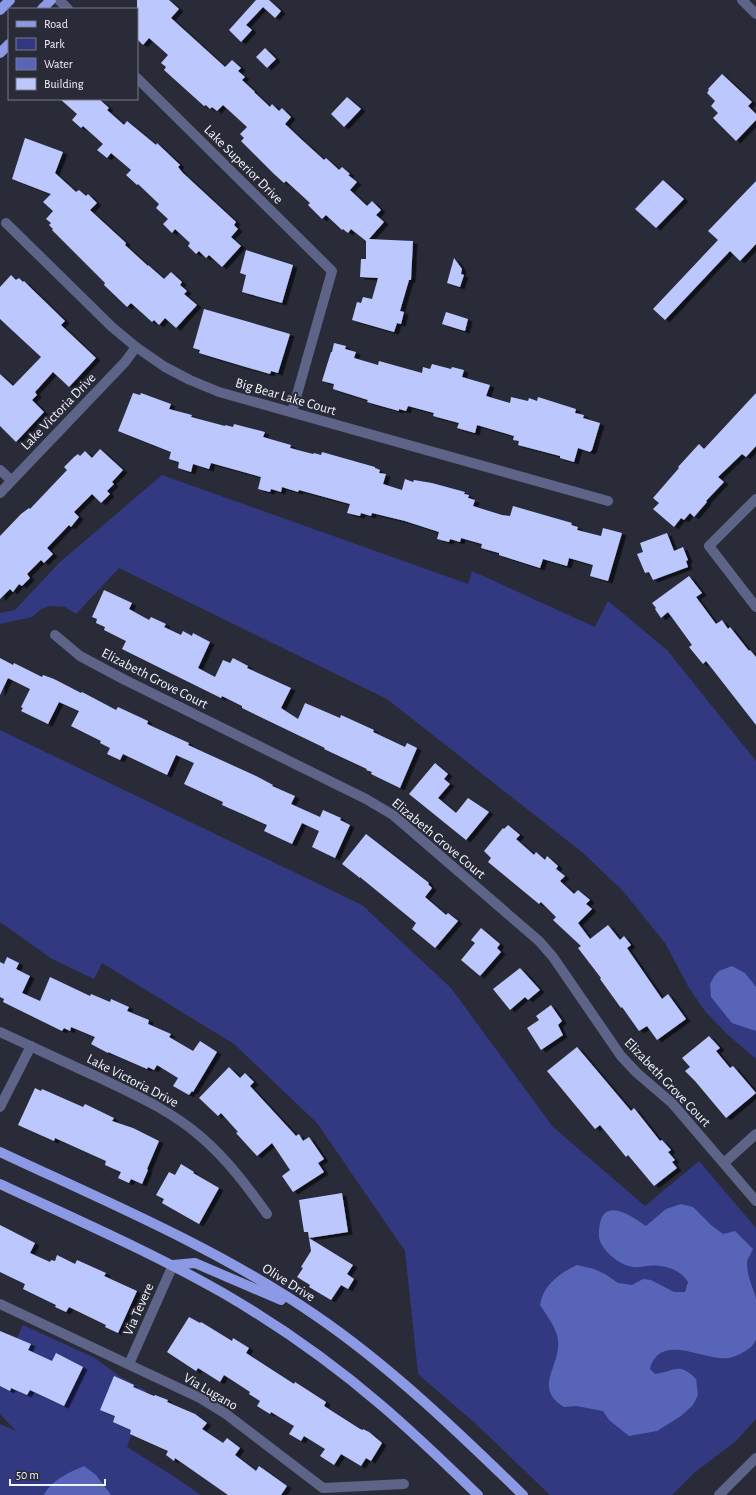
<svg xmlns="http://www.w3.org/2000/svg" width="756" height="1495" font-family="'Alegreya Sans',sans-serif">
<defs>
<filter id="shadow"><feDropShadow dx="4.5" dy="2.5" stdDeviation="0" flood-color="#0009"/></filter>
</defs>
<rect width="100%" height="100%" fill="#292b38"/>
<g fill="#323981">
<polygon points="162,475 468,584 472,571 595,627 608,601 667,650 756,761 756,1059 727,1034 705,1011 689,988 665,943 623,891 583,853 387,699 119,568 76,614 65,607 50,606 41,609 32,617 0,624 0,613 15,610 60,562"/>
<polygon points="0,730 362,905 451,988 553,1127 645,1206 699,1161 756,1228 756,1419 736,1441 694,1473 672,1495 550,1495 476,1424 418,1374 405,1251 317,1123 234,1044 102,963 94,979 52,959 0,922"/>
<polygon points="23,1325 95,1358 119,1376 146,1391 127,1447 173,1476 201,1495 0,1495 0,1424 16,1431 0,1414 0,1374"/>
</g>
<g fill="#5864b7">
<polygon points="732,966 745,973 756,987 756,1031 732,1023 711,997 710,984 715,975 719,971"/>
<path d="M681,1204L693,1207L711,1225L723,1234L735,1231L753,1249C751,1254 747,1259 747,1263C747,1278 753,1286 756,1299C756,1305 756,1334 756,1339C755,1342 753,1345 751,1347C745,1352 737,1356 729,1358C705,1362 660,1331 650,1369L655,1374C675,1372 678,1361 696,1379L698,1395L693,1405L681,1416L657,1431L629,1436L609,1420L603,1411L576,1406L564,1407C530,1386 565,1364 557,1335C554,1325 546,1314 540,1305C543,1285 560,1273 577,1265L594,1269L605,1274L618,1283L632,1285L643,1279L651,1280L674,1292H685L688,1282C681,1269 661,1264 648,1266C643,1266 637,1268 633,1267C620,1265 605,1253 600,1241C598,1236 599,1229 600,1223C606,1197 633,1217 646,1226L666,1209Z"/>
<path d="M84,1466L96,1475L111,1495H44C50,1481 70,1472 84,1466Z"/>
</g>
<g fill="#bcc7fe" filter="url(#shadow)">
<polygon points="137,0 169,0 179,9 171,18 225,67 232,60 241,68 238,71 245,77 242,80 255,92 254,92 270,107 272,104 279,111 282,108 291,117 285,124 302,140 324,160 326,158 339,170 342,167 350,174 348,175 357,182 350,190 367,206 372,201 381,210 376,215 384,222 369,239 413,241 411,280 409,280 400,311 404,312 401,324 397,323 394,332 352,320 357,302 361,303 363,297 372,299 378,278 360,277 361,259 366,259 366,241 351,229 348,233 343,229 342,230 326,215 322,219 308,205 310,203 286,181 284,183 274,174 241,141 244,138 240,134 247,127 223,105 217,111 212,107 210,109 206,105 204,106 164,70 166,67 161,63 168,55 149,38 143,45 137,39"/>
<polygon points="256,0 269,0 281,11 275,18 263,7 246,25 252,30 241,42 229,30"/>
<polygon points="265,48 276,59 267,68 256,57"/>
<polygon points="722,74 752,102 748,106 756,114 756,120 736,141 713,118 718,113 711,106 715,101 707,93 709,90 708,89"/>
<polygon points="347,97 361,109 344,127 331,114"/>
<polygon points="60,99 99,99 109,108 107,110 124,125 127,121 156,145 157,143 180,165 178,167 183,173 236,222 234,225 238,229 231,237 241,246 222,267 209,255 206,258 199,251 196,254 188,246 190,243 175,229 172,233 163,224 168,219 156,208 159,204 138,184 137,185 126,175 131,170 111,153 107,158 97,150 103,144 83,126 81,128 72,120 77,114"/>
<polygon points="25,138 63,152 55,173 76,192 79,190 86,196 88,194 97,203 90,210 126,243 125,245 148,266 148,265 164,279 171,272 182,282 180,285 187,291 184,294 197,305 176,328 165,318 159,325 154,320 152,322 131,303 127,307 104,285 105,283 52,230 53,229 49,225 51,223 46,219 53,211 43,202 51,194 12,179"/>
<polygon points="663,180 684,199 656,228 635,209"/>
<polygon points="756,181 756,244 740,261 730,251 665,320 653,309 718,240 708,231"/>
<polygon points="246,250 293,265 282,303 242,292 246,275 240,273"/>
<polygon points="454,258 462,269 461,274 464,275 460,287 447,283"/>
<polygon points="11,275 16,280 19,278 23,282 24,281 33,290 65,321 61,325 96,358 69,387 53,372 35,392 37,395 32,400 44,412 16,442 0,426 0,374 13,386 41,357 0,319 0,287"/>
<polygon points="204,309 290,334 278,373 271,371 270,374 239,365 199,353 200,350 193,348"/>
<polygon points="446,312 468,319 465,331 442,324"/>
<polygon points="334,343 346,346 345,349 356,352 354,358 378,365 379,361 422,373 423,367 430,369 432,364 451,369 452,367 464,370 462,377 490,385 486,396 510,403 511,397 528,401 529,398 537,401 538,397 576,409 575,413 584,415 583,418 600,423 592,450 590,452 578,448 574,462 560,458 560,456 518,445 519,441 513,440 514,436 477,425 475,433 457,428 459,423 433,416 434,413 408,406 406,411 399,409 399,411 367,402 368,400 333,389 334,384 322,381 331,352 332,352"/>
<polygon points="133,393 140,395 141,393 171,404 169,409 192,415 191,417 225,426 225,425 233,427 234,424 265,432 263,437 291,445 290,448 313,454 314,453 321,455 322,452 375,467 375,468 380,470 379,473 386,474 383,484 402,490 405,479 413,482 414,480 432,483 465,492 464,494 469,495 468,498 475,500 473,506 502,515 510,516 513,506 572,523 571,525 578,527 577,530 601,536 603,528 622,533 608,581 590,576 593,565 569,558 567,566 543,559 540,568 499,555 499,553 481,548 482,544 461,538 460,542 450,539 449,542 437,539 439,532 405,521 372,513 371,516 361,513 360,516 347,513 350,504 299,490 298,492 282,487 281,492 271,489 270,492 258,489 261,477 211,463 209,469 193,464 191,472 178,468 179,462 169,459 171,452 118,431"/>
<polygon points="756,393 756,446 746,457 742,454 718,477 724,482 706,501 707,502 694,517 690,513 684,520 681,518 674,527 653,509 659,503 653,498 679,468 678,467 699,444 704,449"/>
<polygon points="100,449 123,470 112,482 114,484 107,491 110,494 101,503 92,494 74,512 79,517 71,527 69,525 47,548 53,554 44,563 41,560 27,574 30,578 22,586 19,584 13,592 10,589 0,599 0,536 21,514 29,508 30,509 67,470 64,467 74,457 78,454 80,456 85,451 92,458"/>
<polygon points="667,533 674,551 683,547 688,560 686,561 688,567 653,580 649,572 645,573 637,554 643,552 640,543"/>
<polygon points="689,576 702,593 696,597 716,624 722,620 728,629 730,627 749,651 750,650 756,657 756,725 706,661 703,664 689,647 692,645 668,612 661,618 655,609 656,608 652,603"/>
<polygon points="104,590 132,603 129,609 149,620 151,617 166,624 164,627 181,635 183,631 192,636 193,633 210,642 198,668 215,677 223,660 230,663 233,658 248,666 247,668 291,688 281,708 298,719 305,703 340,718 341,715 374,730 373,732 405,747 407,743 417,748 400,788 371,774 372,772 366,770 367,769 324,749 325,748 242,708 242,706 222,696 221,698 122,649 126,641 104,630 105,627 96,623 97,619 92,617"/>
<polygon points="0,658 13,665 14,663 42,677 43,675 54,679 81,693 82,692 116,710 118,707 148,721 147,724 189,743 188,745 256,776 273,785 272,786 295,796 291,804 320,817 323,810 341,818 340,820 350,825 335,858 312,847 319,831 302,823 292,844 264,831 267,825 222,805 223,802 184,784 194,763 176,755 167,775 123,754 120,760 107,754 110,748 100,743 101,741 71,726 79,711 59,702 48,724 21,711 23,708 21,707 30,689 8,678 0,695"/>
<polygon points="435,763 448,774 444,779 450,784 438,798 456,813 468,798 489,812 466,840 409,794"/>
<polygon points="508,825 520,835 516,839 534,855 536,852 545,860 547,856 558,866 556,869 565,876 560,881 574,894 578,890 590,900 586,904 592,909 578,923 590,939 608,925 620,940 624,936 631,945 627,948 629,951 662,999 668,994 686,1019 657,1040 647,1026 639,1031 622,1007 621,1008 600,979 601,978 578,948 581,946 553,920 556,917 541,902 539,904 488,862 491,858 484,851 503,828 504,829"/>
<polygon points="366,834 429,883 428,884 432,888 425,897 446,915 448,913 458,921 435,948 412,929 416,923 360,877 360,878 342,864"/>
<polygon points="481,928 500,944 497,948 501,952 480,976 461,960 475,943 471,940"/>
<polygon points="7,957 19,963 16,969 30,976 22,993 40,1001 50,977 90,996 91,994 110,1002 111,999 129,1007 127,1011 149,1020 148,1024 171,1034 169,1037 193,1051 200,1041 217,1052 193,1092 192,1091 189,1095 173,1086 178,1078 157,1065 154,1070 148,1067 147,1069 108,1052 108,1053 91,1044 95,1037 71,1027 70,1031 64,1028 62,1031 3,1002 4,999 0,997 0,962 4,964"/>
<polygon points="520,968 540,990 528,1000 525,997 510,1010 493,989"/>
<polygon points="551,1005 562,1021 558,1025 563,1035 541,1050 527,1028 539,1020 536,1016"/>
<polygon points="709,1036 720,1048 716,1051 730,1068 733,1066 756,1093 726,1118 695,1081 685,1071 690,1067 682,1058"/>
<polygon points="577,1047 631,1111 634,1108 660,1141 662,1140 671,1150 668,1152 675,1160 672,1162 677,1168 654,1186 628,1155 626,1157 600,1125 595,1129 547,1071"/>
<polygon points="229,1067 240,1078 245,1073 254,1082 250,1086 296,1136 299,1134 303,1141 309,1137 324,1159 318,1163 324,1172 293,1192 282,1176 290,1170 272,1143 257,1156 236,1133 238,1132 221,1113 218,1116 199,1098"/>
<polygon points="35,1088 41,1091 42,1089 83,1107 85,1104 114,1118 112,1121 133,1128 159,1141 147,1169 148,1170 142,1184 131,1179 129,1183 118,1178 121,1172 105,1165 106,1161 55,1138 54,1141 18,1125"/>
<polygon points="181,1164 194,1172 193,1173 219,1188 199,1224 162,1203 164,1199 156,1195 169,1172 175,1175"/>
<polygon points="342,1193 348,1232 309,1238 353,1265 347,1274 354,1279 348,1289 341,1285 331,1300 309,1287 310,1285 297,1277 303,1268 301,1267 311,1251 308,1232 304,1232 299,1200"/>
<polygon points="0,1225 35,1243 30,1253 50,1262 51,1260 55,1261 57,1255 75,1264 77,1260 106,1273 104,1276 137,1291 118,1333 105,1327 106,1325 69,1307 66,1312 55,1307 56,1305 23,1289 25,1284 0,1272"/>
<polygon points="189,1317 200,1323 201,1322 232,1341 233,1338 249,1348 246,1353 294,1384 295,1382 326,1402 324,1406 360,1429 363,1430 363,1429 369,1432 382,1443 371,1461 366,1458 361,1466 341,1454 334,1465 320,1456 325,1449 304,1436 301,1441 289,1434 294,1426 271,1412 270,1414 257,1406 260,1401 249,1394 250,1392 244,1388 224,1375 220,1382 198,1368 196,1371 167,1352"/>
<polygon points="0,1331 31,1344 28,1350 52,1361 56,1353 83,1367 64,1406 30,1390 27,1395 11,1388 10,1391 0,1386"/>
<polygon points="114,1376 134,1385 133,1387 154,1396 155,1395 168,1400 167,1402 195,1414 207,1423 202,1429 223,1443 227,1438 240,1448 235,1455 256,1471 259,1466 287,1486 281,1495 228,1495 175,1458 174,1461 166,1455 168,1451 130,1434 131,1430 113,1422 115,1416 100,1410"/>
</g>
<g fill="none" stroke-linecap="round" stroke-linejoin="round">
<g stroke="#5d6488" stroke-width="10">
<polyline points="59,0 68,9"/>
<polyline points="742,0 756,14"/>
<polyline points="137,78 332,271 292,412"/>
<polyline points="6,223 112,327 136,347 165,367 190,380 219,392 608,501"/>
<polyline points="0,470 11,480"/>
<polyline points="0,493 125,362 136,347"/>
<polyline points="756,499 709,546 756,607"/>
<polyline points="55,635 80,656 125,680 366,799 393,815 539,941 553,957 621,1056 637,1073 672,1103 756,1201"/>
<path d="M0,1032C33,1047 66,1063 100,1078C135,1095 170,1110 200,1136C227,1159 247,1186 267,1214"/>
<polyline points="0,1107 31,1046"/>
<polyline points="724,1163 756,1134"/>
<polyline points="0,1304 200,1398 226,1414 323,1488 404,1484"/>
<polyline points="129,1364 173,1265"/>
<polyline points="719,1495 756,1458"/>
</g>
<g stroke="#8c9ae5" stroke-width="10">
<polyline points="42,9 51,0"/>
<polyline points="0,10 10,0"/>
<polyline points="0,53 9,44"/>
<path d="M0,1152C107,1202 217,1248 315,1315C391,1367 457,1431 523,1495"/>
<path d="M0,1184C75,1219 151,1252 223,1293C278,1325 332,1363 381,1405C414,1433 446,1464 478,1495"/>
<polyline points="173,1265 195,1263 281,1300"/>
</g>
</g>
<g text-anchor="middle" stroke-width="4" stroke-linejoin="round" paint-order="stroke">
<g font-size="14" fill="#f1f3fc" stroke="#292b38">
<text transform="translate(244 164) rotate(45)" y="5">Lake Superior Drive</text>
<text transform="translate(286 396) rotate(16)" y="5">Big Bear Lake Court</text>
<text transform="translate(58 411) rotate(-46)" y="5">Lake Victoria Drive</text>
<text transform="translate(155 678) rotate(27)" y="5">Elizabeth Grove Court</text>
<text transform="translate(439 838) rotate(40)" y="5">Elizabeth Grove Court</text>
<text transform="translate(133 1080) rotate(27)" y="5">Lake Victoria Drive</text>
<text transform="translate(668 1082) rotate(46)" y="5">Elizabeth Grove Court</text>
<text transform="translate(289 1282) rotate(32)" y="5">Olive Drive</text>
<text transform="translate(138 1309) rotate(-66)" y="5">Via Tevere</text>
<text transform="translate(211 1391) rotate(30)" y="5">Via Lugano</text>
</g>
</g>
<rect x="8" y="8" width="130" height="92" fill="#292b38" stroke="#797b86"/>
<rect x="16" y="21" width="20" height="6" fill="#8c9ae5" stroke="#797b86"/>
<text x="44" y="28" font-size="12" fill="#f1f3fc">Road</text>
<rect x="16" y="38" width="20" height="12" fill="#323981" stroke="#797b86"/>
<text x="44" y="48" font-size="12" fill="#f1f3fc">Park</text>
<rect x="16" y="58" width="20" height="12" fill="#5864b7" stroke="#797b86"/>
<text x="44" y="68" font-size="12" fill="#f1f3fc">Water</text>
<rect x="16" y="78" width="20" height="12" fill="#bcc7fe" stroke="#797b86"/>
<text x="44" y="88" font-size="12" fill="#f1f3fc">Building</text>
<path d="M10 1479v6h95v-6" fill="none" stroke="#f1f3fc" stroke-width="2"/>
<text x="16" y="1479" font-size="12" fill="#f1f3fc" stroke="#292b38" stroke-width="3" paint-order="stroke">50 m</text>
</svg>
